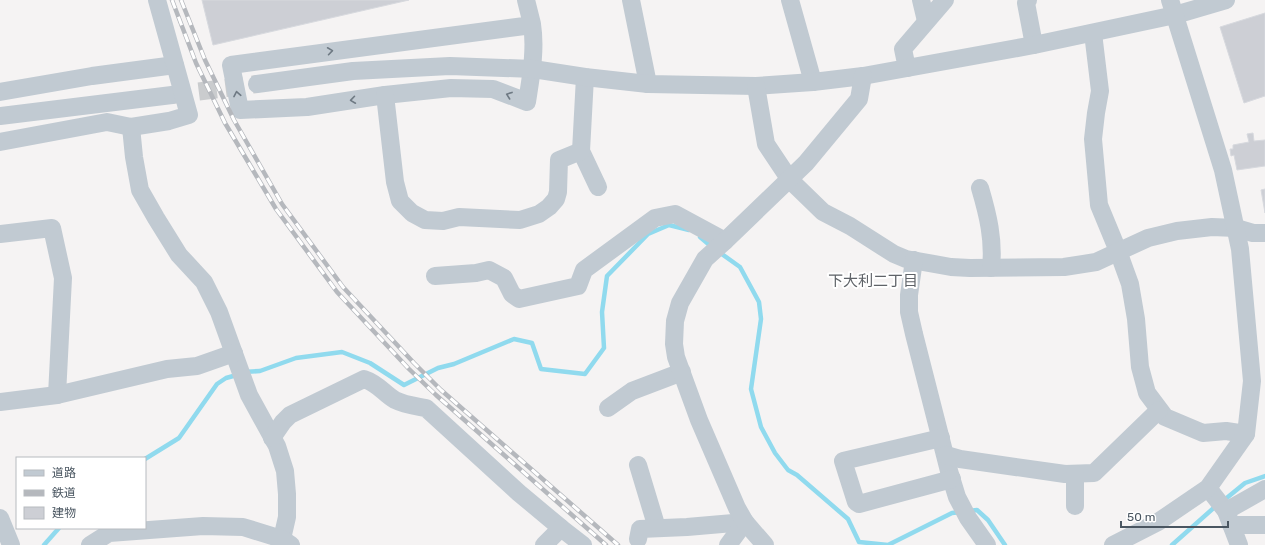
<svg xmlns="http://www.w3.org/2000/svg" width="1265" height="545" font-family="Rubik,'Noto Sans JP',sans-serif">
<rect width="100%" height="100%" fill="#f5f3f3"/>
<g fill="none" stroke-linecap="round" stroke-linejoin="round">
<g stroke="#90daee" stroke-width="4.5">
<polyline points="700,237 713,248"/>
<polyline points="719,252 740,267 759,302 761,319 751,389 761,427 775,453 788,470 797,475 848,519 859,542 888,545 952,513 961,512"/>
<polyline points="244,372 260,371 296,358 342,352 370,363 404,385 438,368 454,364 514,339 532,343 541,369 585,374 604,348 602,312 607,276 648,234 669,225 689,230"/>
<polyline points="145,459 179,438 217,384 226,378 237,375"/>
<polyline points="1223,501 1245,483 1265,476"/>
<polyline points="969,511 977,510 988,520 1005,545"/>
<polyline points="44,545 59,528"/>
<polyline points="1172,545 1217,505"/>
</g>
</g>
<g fill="#cdcfd5" stroke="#d7d9de">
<polygon points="202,0 409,0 213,45"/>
<polygon points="1265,13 1265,96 1244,103 1220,27"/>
<polygon points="1253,133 1254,141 1265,140 1265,166 1237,170 1234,155 1231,156 1230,149 1233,149 1233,145 1249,142 1247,134"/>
<polygon points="1265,189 1265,213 1261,190"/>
</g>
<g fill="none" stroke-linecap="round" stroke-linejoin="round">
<polyline stroke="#caccce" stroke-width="18" stroke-dasharray="18 9" stroke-linecap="butt" points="172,95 257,84"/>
<g stroke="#c1cad2" stroke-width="18">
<path d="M526,0C528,8 530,16 532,24C536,50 531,76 527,102L493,89L451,88L385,95L307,107L240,110L231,65L532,25"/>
<polyline points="631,0 648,84"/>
<polyline points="790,0 813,82"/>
<polyline points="921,0 926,21"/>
<polyline points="1028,0 1026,3 1034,45"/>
<polyline points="1093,33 1100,91 1096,113 1093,139 1099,205 1118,251 1130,284 1136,319 1140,367 1147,393 1165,417 1203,433 1226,431 1246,434"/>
<polyline points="907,68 903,49 945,0"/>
<polyline points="585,77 581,151 598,187"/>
<polyline points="257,84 353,71 450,66 533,69 585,77 648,84 756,86 813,82 863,76 1034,45 1175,15 1226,0"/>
<polyline points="756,86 766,144 790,180 823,212 850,226 894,254 906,259 951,267 970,268 1064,267 1096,262 1148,238 1177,231 1212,227 1236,228 1253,233 1265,233"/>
<polyline points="0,92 92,76 175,65"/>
<polyline points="385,95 395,182 400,201 412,213 425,220 443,221 459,217 520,220 539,214 549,207 556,199 558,192 559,160 581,151"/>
<polyline points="0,116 172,95"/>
<polyline points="131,127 134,157 140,190 156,218 179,255 204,282 219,312 249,395 277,446 285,471 287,494 287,517 282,539"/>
<polyline points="0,142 107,122 131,127 169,121 189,115 157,0"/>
<path d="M980,188C988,215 994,240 991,268"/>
<polyline points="0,234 52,228 63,278 57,395"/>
<polyline points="914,260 909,295 909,312 914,334 949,471 957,497 968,518 987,545"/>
<polyline points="435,276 476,273 489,270 504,278 512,294 519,299 578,286 584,270 655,218 675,214 725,241"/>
<polyline points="0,402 57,395 167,369 197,366 234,353"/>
<polyline points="608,408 632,391 682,372"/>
<path d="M272,438L283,422L290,415L364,379C379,384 383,393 395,400C405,405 416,406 426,408L519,493L561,528"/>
<polyline points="941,438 843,461 856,502 859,504 952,479"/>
<polyline points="946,455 960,459 1065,474 1094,473 1159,410"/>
<polyline points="638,465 657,528"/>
<polyline points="1075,474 1075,506"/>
<polyline points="1208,488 1226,511 1239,545"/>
<polyline points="1226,511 1265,489"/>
<polyline points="0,518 11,545"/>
<polyline points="1231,525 1265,525"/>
<polyline points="638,539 640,529 687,527 745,522"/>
<polyline points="90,545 109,533 203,526 243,527 282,539 291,545"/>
<polyline points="544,545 561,528 583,545"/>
<polyline points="728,545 745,522"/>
<polyline points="765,545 745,522 737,508 699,420 676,357 674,344 675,321 680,303 705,259 725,241 806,163 859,99 863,76"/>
<polyline points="1113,545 1158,522 1208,488 1246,434 1252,381 1240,249 1223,170 1170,0"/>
</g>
<g stroke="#b5b8bd" stroke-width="4.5">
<g id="rail">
<polyline points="172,0 196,63 225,123 276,209 337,292 409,369 436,395 606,545"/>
<polyline points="181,0 205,60 234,120 282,204 343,287 414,363 441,390 618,545"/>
</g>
</g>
<use href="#rail" stroke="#fff" stroke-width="3" stroke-dasharray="9" stroke-linecap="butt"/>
</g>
<defs><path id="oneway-chevron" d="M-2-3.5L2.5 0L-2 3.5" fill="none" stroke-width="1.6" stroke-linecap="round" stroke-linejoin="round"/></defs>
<g stroke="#6e7983">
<use href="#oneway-chevron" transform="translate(330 51) rotate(-8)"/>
<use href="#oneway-chevron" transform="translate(237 94) rotate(-101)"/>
<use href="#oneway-chevron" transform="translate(509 95) rotate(-160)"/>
<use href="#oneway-chevron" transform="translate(353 100) rotate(172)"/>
</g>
<g text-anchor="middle" stroke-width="4" stroke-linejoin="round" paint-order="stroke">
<g font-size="15" fill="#5f6368" stroke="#fff">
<text x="873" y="286">下大利二丁目</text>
</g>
</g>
<rect x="16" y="457" width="130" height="72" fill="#ffffff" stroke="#b7bbc0"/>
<rect x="24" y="470" width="20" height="6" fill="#c1cad2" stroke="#b7bbc0"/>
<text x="52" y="477" font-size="12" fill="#4a5661">道路</text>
<rect x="24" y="490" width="20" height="6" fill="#b5b8bd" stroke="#b7bbc0"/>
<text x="52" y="497" font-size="12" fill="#4a5661">鉄道</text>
<rect x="24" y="507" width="20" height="12" fill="#cdcfd5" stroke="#b7bbc0"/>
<text x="52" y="517" font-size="12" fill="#4a5661">建物</text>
<path d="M1121 521v6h107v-6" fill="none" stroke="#4a5661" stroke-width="2"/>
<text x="1127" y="521" font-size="12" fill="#4a5661" stroke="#ffffff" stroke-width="3" paint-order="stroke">50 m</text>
</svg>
